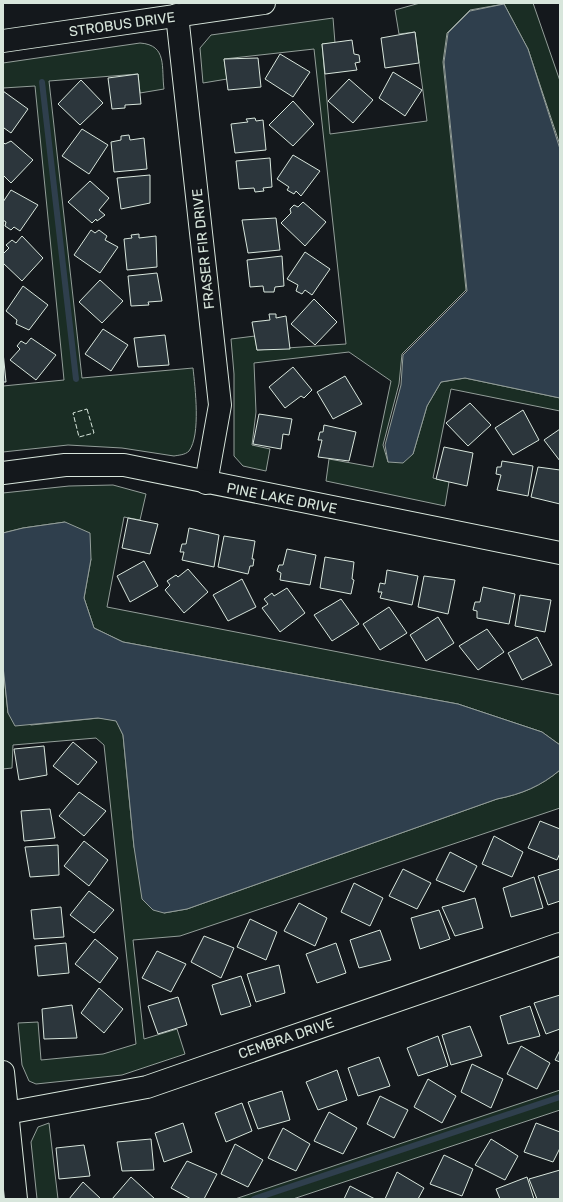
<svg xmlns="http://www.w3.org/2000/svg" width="563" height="1202" font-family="Rubik,sans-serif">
<rect width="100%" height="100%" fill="#14181c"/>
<g fill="#1a2d24" stroke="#939e99">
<polygon points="420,3 533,3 560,81 560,145 528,49 504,4 470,10 447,33 443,62 466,290 402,354 399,384 383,445 388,462 413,454 427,406 441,382 465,378 560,398 560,411 451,389 433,478 449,482 445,506 326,481 329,459 373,467 391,381 349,352 254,363 256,412 252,445 270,449 266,471 243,466 234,456 234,374 231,339 255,336 257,350 346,344 314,49 224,59 227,79 203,83 200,48 211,35 333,18 335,43 322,44 330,134 427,121 415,32 399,34 395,10"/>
<path d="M140,43C168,45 161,68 164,89L140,93L138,74L49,81L82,378L193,368C195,387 201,435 189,451C185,455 179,455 174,456L122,448L68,445L3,452V386L64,380L35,86L3,88V63Z"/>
<polygon points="113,485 146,494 140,520 124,517 107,607 560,695 560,745 542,732 458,704 123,642 94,628 84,598 91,559 65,522 23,528 3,533 3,493 69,486"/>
<path d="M3,666L8,713L31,725L99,718L116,720L123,735L134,847L164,913L187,909L497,799C522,794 541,786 560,770V808L180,936L133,940L144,1039L177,1029L185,1054L122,1075L36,1084L29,1081L22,1065L18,1023L38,1022L41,1060L103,1054L136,1044L104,745L96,738L13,745L12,768L3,769Z"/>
<polygon points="560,1090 560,1110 293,1199 235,1199"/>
<polygon points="49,1123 58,1199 37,1199 31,1142 38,1127"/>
</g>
<g fill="#2f3f4d" stroke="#939e99">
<polygon points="504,4 528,49 560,149 560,398 465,378 441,382 427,406 413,454 403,463 388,462 385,445 401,385 403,355 467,291 444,62 448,33 470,11"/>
<path d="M65,522L90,533L91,559L84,598L94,628L123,642L458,704L542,732L560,745V770C541,786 522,794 497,799L187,909L164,913L153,910L142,899L134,847L123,735L116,721L98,718L15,726L8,713L3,666V533L23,528Z"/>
</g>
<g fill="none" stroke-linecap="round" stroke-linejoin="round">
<g stroke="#2f3f4d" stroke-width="6">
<polyline points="42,82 76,379"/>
<polyline points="254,1199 560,1097"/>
</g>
</g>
<g fill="#2c363c" stroke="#d8e6dc">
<polygon points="415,32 419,63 385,68 381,38"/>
<polygon points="352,40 354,54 359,55 360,62 355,63 357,70 325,74 322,44"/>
<polygon points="280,54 310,72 293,97 265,79"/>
<polygon points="258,58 261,87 228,90 224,59"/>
<polygon points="393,72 422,90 405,116 379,98"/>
<polygon points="138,74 141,104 125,105 125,108 112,109 108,78"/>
<polygon points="349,79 373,100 353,123 328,101"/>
<polygon points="81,80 103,103 80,125 58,104"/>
<polygon points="3,91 28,109 11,133 4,128 3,130"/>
<polygon points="293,101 314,124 293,146 269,125"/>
<polygon points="255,118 256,121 263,120 266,150 235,153 231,124 248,122 246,119"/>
<polygon points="82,129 108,145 89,174 62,156"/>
<polygon points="129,135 130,140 144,138 147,169 114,172 111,142 121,140 121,136"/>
<polygon points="11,141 33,160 11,183 3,175 3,142 5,144"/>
<polygon points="293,155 320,171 301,196 296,191 294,194 287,190 289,187 277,179"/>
<polygon points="270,158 272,187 263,188 264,191 255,192 254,188 239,189 236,161"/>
<polygon points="150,175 150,203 121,209 117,178"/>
<polygon points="90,181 109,198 99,210 105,215 97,221 96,219 92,223 68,202"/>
<polygon points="11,190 38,205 20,231 14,227 11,230 5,226 6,222 3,220 3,202"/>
<polygon points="303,202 326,222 305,246 281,223 291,213 290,209 294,205 298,207"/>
<polygon points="276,218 280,250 248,253 242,220"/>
<polygon points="91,230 95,233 99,230 107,236 105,240 118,247 100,273 74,255"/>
<polygon points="139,234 139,238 156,236 157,267 127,270 124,239 132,238 131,235"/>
<polygon points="22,236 43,258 22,281 3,263 3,254 9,248 6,245 12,240 16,243"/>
<polygon points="305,252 330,269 312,295 305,290 302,294 296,291 298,285 287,279"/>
<polygon points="282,256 284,286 275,287 274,292 264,292 263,286 250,287 247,260"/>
<polygon points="157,273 162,301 148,302 149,305 131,306 128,276"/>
<polygon points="100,280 123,301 102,323 79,302"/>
<polygon points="23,286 48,305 29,330 16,324 17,320 6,311"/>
<polygon points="314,299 337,322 315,345 291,324"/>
<polygon points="269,314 276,314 276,318 286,316 290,349 257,350 252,322 270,320"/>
<polygon points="103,329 128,345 111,371 85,354"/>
<polygon points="165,335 169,365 138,367 134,338"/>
<polygon points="31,338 56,355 36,380 10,360 20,349 17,346 21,341 26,344"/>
<polygon points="3,352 6,382 3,382"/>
<polygon points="293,367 312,390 304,398 301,396 285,408 269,387"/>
<polygon points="345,376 362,404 333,419 317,392"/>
<polygon points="470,403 491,425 468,446 446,423"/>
<polygon points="523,410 539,440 513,455 495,428"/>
<polygon points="259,414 292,419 289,435 283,434 281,449 253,444"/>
<polygon points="324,425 356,432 349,461 318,457 322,440 318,440 320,432 323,432"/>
<polygon points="560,429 560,461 544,440"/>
<polygon points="444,447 473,453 467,486 436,479"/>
<polygon points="502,461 533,466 528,496 497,490 501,475 496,474 497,467 501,467"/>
<polygon points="538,467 560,470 560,504 531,497"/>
<polygon points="128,518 158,524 150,554 122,548"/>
<polygon points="189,528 219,535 214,567 182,560 184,552 180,552 182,544 186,544"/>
<polygon points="224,536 255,541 252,559 254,559 253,566 250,566 248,574 218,567"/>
<polygon points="287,549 316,555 310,585 280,580 281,573 277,571 279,565 283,565"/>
<polygon points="325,557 354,562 352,579 354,580 351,594 320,588"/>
<polygon points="144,561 158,586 130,602 117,576"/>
<polygon points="188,569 208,592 184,613 165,590 170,585 167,581 176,575 178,577"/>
<polygon points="387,570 418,576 412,605 380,598 382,592 378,592 380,583 385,584"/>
<polygon points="424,576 455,580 448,614 418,607"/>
<polygon points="242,579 256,607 228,621 213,595"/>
<polygon points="483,587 515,594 509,624 477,618 477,611 473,610 475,602 480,602"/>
<polygon points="287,588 305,613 280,632 262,608 268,604 264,599 272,593 274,596"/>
<polygon points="520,595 551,600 545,632 515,626"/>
<polygon points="341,599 359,624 332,641 314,615"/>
<polygon points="389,607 407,633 380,650 363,624"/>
<polygon points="438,617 454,643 426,661 410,635"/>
<polygon points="487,629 504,652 478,670 459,646"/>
<polygon points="537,637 552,665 522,680 508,653"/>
<polygon points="73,742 97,762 78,785 53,766"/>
<polygon points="44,746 47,775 19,780 14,749"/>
<polygon points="79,792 106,811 84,836 59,816"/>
<polygon points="50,809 55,838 24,841 21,811"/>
<polygon points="540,821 560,829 560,853 557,860 528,848"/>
<polygon points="494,836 523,852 512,877 482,864"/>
<polygon points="84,841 108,860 89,886 64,866"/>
<polygon points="58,845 59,875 30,877 25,847"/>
<polygon points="450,852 477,866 464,892 436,880"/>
<polygon points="403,869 431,883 417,909 389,896"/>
<polygon points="560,869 560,901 548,905 538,876"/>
<polygon points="534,877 543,908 511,917 503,888"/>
<polygon points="354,883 383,898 370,926 341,912"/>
<polygon points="89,891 114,910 94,933 70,915"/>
<polygon points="475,898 483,928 455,936 442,907"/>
<polygon points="299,903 327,918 315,946 284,931"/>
<polygon points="61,907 64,937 34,939 31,910"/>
<polygon points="439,910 450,939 420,949 411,918"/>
<polygon points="250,919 277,932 266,960 237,947"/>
<polygon points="380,930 391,960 359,968 350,940"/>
<polygon points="204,936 234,948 221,978 191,962"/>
<polygon points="95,939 118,958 100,983 75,964"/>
<polygon points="66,943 69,973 38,976 35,946"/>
<polygon points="336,943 346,973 317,983 306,954"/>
<polygon points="157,951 186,964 171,992 142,978"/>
<polygon points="279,965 285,993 256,1002 247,974"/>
<polygon points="241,976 251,1006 221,1015 212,985"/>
<polygon points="99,988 123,1009 104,1033 81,1013"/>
<polygon points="560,995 560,1029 546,1034 534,1003"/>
<polygon points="178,997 187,1025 158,1034 148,1006"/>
<polygon points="72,1005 77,1038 44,1039 42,1009"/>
<polygon points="530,1006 540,1036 508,1044 500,1016"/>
<polygon points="470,1026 482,1056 451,1065 442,1035"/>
<polygon points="438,1036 448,1066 418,1076 407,1048"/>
<polygon points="521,1046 550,1063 537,1089 507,1074"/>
<polygon points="560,1050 560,1062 555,1060"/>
<polygon points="379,1057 390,1086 358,1096 348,1068"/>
<polygon points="472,1064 503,1079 491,1108 461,1092"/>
<polygon points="337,1070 347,1100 318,1110 306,1082"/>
<polygon points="428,1079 456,1096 442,1123 414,1107"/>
<polygon points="282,1091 290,1120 258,1129 248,1102"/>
<polygon points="380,1096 408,1110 394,1138 367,1124"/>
<polygon points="242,1103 252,1131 226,1142 215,1113"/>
<polygon points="329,1112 357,1128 343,1154 314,1141"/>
<polygon points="183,1123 192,1152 164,1162 155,1133"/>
<polygon points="536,1123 560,1132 560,1148 553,1162 524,1152"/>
<polygon points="283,1128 310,1144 296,1171 268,1158"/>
<polygon points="151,1139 154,1170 122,1171 117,1142"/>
<polygon points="491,1139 518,1156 505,1180 475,1165"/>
<polygon points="235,1144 263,1160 248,1187 221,1174"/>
<polygon points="84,1145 90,1176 59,1179 56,1148"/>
<polygon points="444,1155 473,1169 462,1196 430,1184"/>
<polygon points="187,1161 217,1174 204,1199 191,1199 171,1188"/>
<polygon points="560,1170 560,1199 537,1199 529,1179"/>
<polygon points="397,1172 424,1188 418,1199 385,1199"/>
<polygon points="131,1177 155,1199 112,1199"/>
<polygon points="527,1177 534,1199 500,1199 496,1189"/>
<polygon points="83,1182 101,1199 69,1199"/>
<polygon points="350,1186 375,1199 344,1199"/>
</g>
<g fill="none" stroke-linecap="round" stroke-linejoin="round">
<g stroke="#d8e6dc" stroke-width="24">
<g id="minor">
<polyline points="177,15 220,405 206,483"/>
<polyline points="3,41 264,3"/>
<polyline points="3,473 65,465 124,465 560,553"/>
<polyline points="3,1072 16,1199"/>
<polyline points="7,1113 147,1087 560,944"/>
</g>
</g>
<use href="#minor" stroke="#14181c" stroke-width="22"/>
<polygon stroke="#d8e6dc" stroke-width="1" stroke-dasharray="5 2" stroke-linecap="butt" points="87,409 94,433 79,437 73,413"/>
</g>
<g text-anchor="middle" stroke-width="3" stroke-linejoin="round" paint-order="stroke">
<g font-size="14" fill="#d8e6dc" stroke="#14181c">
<text transform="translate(122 24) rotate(-8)" y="5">STROBUS DRIVE</text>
<text transform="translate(203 249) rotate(-96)" y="5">FRASER FIR DRIVE</text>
<text transform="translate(282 498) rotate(11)" y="5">PINE LAKE DRIVE</text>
<text transform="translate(286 1038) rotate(-19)" y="5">CEMBRA DRIVE</text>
</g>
</g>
<rect width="563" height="1202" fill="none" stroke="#d8e6dc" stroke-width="8"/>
</svg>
